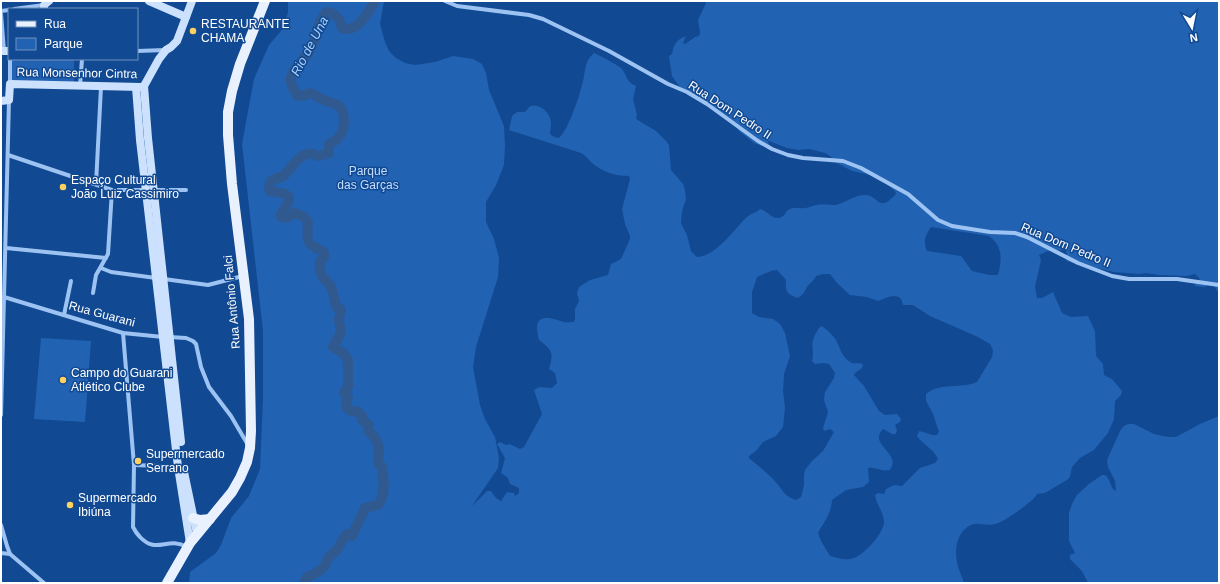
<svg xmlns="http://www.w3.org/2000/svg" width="1220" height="584" font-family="Helvetica,sans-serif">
<rect width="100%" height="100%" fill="#114992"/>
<g fill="#2262b2" fill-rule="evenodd">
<path d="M288,1H384L380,24L385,42L389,51L396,58L405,63L415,65L435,62L453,56L473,59L482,64L486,73L489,90L504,126L505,145L504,165L496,185L486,202V222L494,239L499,258L498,277L476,347L473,367L480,405L485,419L495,437L499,458L498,468L472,506L487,491H491L496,498L501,501L507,492L514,493L515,496L519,493V488L510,484L508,478L501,473L505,458L497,444L500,442L506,445L510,444L520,449L524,447L542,414L534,390L539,387L552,388L557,383L555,373L549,369C554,352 552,350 539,340C538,336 537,331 537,327C538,312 556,320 564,322C567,323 570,322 574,322L575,319V309L579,301L577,293L579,287L590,280L608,275L611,264L621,259L630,239V236L625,224L622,209L630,179L629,176C617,176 606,173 596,166C590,162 587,156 581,153L509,130L512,116L517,112H525L530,106C540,103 551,113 551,123C551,127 550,131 550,134L554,137L559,138C569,129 580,94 583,81C586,69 584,62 594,53C599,55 620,66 622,69C628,77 625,81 636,86L633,99L637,115L636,119L656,131L666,141L669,145L671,170L683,184L685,190L686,199L682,211L681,223L687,235L691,251L697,257C717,256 734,229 747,217C751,213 756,213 760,209C768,211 772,219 779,218C785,217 785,211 790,209C795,207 801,209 805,208C809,208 813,205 817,205C823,204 830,205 836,205C845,203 854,195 865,195C879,195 878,214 896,194L895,191L879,178L866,174L852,171L835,162L830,156L825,153L809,149L798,150L787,148L769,141L768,142L771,149L754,143L739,131L729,117L720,113L682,90L672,76L669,56L672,54C674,44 676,40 686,36L683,43L685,44L695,37L699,36L700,33L698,20L706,3V1H1219V294L1212,282L1205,287L1195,286V284L1200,279L1195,274L1187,276L1159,275L1146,273L1139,274L1114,272L1066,261L1067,254L1065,250L1048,251L1039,255L1041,260L1035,287L1037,298H1042L1053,292L1062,313L1071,317L1088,316L1095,331L1096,356L1103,364L1104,375L1112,379L1122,391L1121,395L1115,401L1114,419L1108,433L1094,450L1080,458L1072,467L1070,477L1067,480L1045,493L1037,494C1033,502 1004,522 995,524C988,526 981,523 974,524C958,528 954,548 957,562C958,569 962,576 964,583H189L190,572L216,553L221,545L231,518L249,496L260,469L263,398V331L242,144L254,79L265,54L269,45L281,31L288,13ZM931,227L989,236C1003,246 1002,260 998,275H989L972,271L961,256L927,251C923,241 925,236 931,227ZM777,270L786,280C785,292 787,294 798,298C804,294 804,292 807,287C810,283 814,281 816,276L823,274H830L837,283L850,295L867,297L878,301C884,299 896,292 901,299C902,301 902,303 903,305H913L930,316L978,337L990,344L993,350L992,357L977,382C961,389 941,382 926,394V401L933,414L939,432L937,435C932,436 925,432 919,431L917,436C923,445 934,449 938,459L935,463L920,468L902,486L894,485L886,489L884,494L878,493L875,495C876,504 883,511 884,521C885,532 864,555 854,558C846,561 838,558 830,556L821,541L818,533C824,522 831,514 832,500L846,490L863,487L869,482L868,468C877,467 880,472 890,470L892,466C893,463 893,459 891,457C886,447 872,441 883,429L892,434H896L897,430L895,425L900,422L901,419L897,414L885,415L879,411L864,386L854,375L855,373L862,368L863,364C858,362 855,365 850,362C842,357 840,348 836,340C833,335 827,330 822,326C818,328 818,330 816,333C809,345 815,350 812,361L815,364L823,363L829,364L835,373L834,378L825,392L824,400L828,412L823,428L824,431L830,429L834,432L823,451L812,461L805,470L804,475V485L801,497L796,500C784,497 781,487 773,479C766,472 757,465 749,458V456L756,451L763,442L776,436L783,427L785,408L783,391L784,374L790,356L785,333L780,324L773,319L759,317L752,313V292L757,277L771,271Z"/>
<polygon points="12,59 74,59 74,84 11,83"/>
<polygon points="41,338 91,341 85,422 34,419"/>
<path d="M1219,416V583H1088L1082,571L1070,559V555L1075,553L1069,541V513L1072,504L1077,495L1089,484L1102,475H1105C1111,479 1110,489 1116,491L1115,481L1108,467L1107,460L1120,431L1124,426L1128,424H1134L1154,434L1168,437H1176L1200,424Z"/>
</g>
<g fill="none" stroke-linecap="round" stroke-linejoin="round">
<path stroke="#305990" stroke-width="10" d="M304,583L307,577C312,576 323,569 325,565C327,562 327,559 330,556C333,553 336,552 339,547C342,542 343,538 347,534L352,536L365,508L378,505C386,495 384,479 382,467L378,463C378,454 381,447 375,438C371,432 366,433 369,425L363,421L362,416L358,412L351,411L346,407V403L348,397L344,393L348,387V360L343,353L333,347L341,333L339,320L341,310L336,306C332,293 334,286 322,277C321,270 316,262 324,258V253C321,249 317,249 313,246C305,241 308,230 308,222L304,217L295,213L285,218L281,217V214L288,203L289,197C283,191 277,193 270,191L269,187L271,181L277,178L282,177C293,168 302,146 318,156L329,153V144C333,142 337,140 339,137C345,130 346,114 340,107C336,103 331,103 326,101C320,99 316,95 310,93L302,96L297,95C293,89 290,84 291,77C293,68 304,60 309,52C317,38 316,25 326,12C336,13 340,19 342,28C358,34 368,12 375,1"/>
<g stroke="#9dc3f3" stroke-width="4">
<polyline points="445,1 457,6 529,15 543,19 609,51 668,84 687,92 707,104 758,141 772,149 788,155 803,158 843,161 861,168 908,194 938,220 952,226 990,232 1015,233 1027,237 1078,263 1112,276 1129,279 1177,279 1219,285"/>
<polyline points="14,9 44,5"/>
<polyline points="1,11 9,10"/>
<polyline points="1,14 4,51"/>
<polyline points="137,51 165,50"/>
<polyline points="10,84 10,59"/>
<polyline points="80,86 82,59"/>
<polyline points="8,155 112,190 146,190"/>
<polyline points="96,184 101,87"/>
<polyline points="152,190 186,190"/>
<polyline points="6,248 106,258"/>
<polyline points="101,268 111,272 156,278"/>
<polyline points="164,279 208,285 243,276"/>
<polyline points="93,293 96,275 108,254 112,190"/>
<polyline points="4,297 123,333 163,337"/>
<polyline points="64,315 71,281"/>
<path d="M123,333L134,465L133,527C135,531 137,534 140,537C157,555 167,536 187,547"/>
<polyline points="169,337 186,338 193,341 196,344 201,367 209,387 231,416 248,445"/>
<polyline points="1,415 9,100"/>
<polyline points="134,465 183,467"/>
<polyline points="1,525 7,546 10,554 44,583"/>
<polyline points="1,553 10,554"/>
</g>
<g stroke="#cce1fd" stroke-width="8">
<polyline points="149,1 186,17"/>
<polyline points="44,9 44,5 49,1"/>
<polyline points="1,51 9,51"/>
<polyline points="144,86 148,138 181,442"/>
<polyline points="144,86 159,59 166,50 171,47 177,41 192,1"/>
<polyline points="136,87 140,140 178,467 190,543"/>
<polyline points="1,101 9,100 10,84 141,87"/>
<polyline points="184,472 197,534"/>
</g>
<g stroke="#e9f1ff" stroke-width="10">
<polyline points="193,518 200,520 210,519"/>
<polyline points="167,583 190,543 232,492 240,478 247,462 250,448 251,431 249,319 232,184 228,135 228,112 232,91 240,64 265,1"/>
</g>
</g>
<g fill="#ffd25f" stroke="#114992" stroke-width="1.5">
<circle cx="193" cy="31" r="4"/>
<circle cx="63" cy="187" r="4"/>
<circle cx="63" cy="380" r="4"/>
<circle cx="138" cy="461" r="4"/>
<circle cx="70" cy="505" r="4"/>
</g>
<g text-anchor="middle" stroke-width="3" stroke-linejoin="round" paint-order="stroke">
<g font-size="12" fill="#fff" stroke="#114992" text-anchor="start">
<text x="201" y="28">RESTAURANTE<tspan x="201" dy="14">CHAMA</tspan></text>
<text x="71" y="184">Espaço Cultural<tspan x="71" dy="14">João Luiz Cassimiro</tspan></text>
<text x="71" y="377">Campo do Guarani<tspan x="71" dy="14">Atlético Clube</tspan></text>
<text x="146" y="458">Supermercado<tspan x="146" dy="14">Serrano</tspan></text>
<text x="78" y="502">Supermercado<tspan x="78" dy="14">Ibiúna</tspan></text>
</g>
<g font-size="12" fill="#fff" stroke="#114992">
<text transform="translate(77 73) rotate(1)" y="4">Rua Monsenhor Cintra</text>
<text transform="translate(730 110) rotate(33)" y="4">Rua Dom Pedro II</text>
<text transform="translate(1066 245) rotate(23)" y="4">Rua Dom Pedro II</text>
<text transform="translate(232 302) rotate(-95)" y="4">Rua Antônio Falci</text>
<text transform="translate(102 314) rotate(15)" y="4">Rua Guarani</text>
</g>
<g font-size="12" fill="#c5defd" stroke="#114992">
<text x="368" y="175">Parque<tspan x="368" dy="14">das Garças</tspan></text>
</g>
<g font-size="13" font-style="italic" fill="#a9cefa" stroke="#114992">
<text transform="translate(309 46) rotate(-62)" y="5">Rio de Una</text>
</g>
</g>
<rect width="1220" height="584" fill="none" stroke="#ffffff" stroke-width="4"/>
<rect x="8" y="8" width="130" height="52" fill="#114992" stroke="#7092be"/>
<rect x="16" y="21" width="20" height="6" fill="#e9f1ff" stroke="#7092be"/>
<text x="44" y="28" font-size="12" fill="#ffffff">Rua</text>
<rect x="16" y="38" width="20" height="12" fill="#2262b2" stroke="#7092be"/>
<text x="44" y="48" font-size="12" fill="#ffffff">Parque</text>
<g transform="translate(1192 28) rotate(170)" stroke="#114992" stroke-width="3" paint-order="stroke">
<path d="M0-3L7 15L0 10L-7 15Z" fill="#ffffff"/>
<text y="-6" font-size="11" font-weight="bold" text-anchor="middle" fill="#ffffff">N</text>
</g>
</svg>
